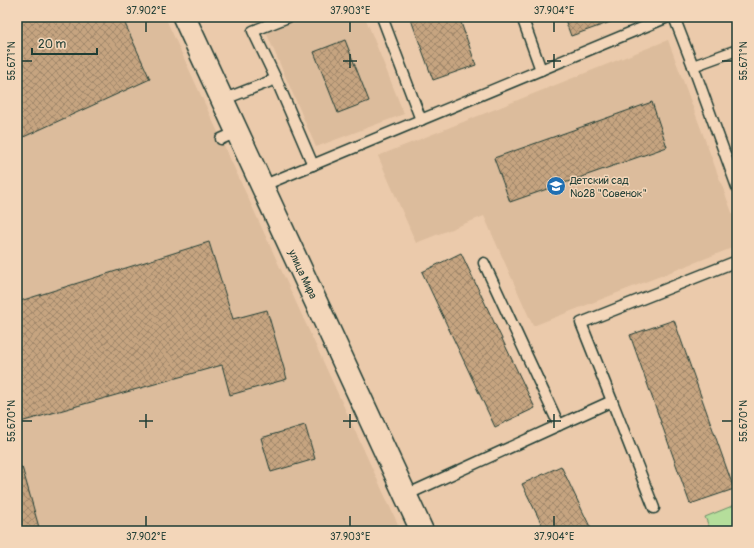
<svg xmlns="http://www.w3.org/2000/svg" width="754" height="548" font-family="Pangolin,sans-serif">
<defs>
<pattern id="building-cross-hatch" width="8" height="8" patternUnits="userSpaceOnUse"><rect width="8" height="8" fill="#c6a480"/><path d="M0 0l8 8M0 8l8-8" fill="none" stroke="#a0876a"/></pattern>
</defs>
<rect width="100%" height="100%" fill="#ebcaab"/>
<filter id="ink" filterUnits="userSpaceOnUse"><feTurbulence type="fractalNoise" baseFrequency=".025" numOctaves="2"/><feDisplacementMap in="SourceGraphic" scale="8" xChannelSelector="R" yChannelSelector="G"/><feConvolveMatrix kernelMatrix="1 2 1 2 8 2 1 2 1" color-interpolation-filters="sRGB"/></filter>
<g filter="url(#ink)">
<g fill="#dcbc9c">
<polygon points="17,17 165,17 401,531 17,531"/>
<polygon points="302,17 365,17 404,114 316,147 266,32"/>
<polygon points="668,40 737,226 737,246 533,326 484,216 416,243 378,156"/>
</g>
<polygon fill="#b5de9b" stroke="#6a8e68" points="737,504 737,531 711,531 705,517"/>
<g fill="url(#building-cross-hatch)" stroke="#1f3d34">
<polygon points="17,17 122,17 150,79 17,140"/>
<polygon points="410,17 459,17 476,65 433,80"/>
<polygon points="564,17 618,17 619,19 571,36"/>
<polygon points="345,40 369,101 338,113 314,52"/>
<polygon points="652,102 667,147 510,202 494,158"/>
<polygon points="209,242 233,319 267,310 287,379 230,395 222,365 17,423 17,302"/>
<polygon points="461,253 535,408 495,427 422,272"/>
<polygon points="674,320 734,489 690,504 630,335"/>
<polygon points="305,425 315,459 271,472 261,438"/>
<polygon points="561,466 592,531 545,531 522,484"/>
<polygon points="22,467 40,531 17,531 17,468"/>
</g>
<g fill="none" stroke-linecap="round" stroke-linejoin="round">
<g stroke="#1f3d34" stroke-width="13">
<g id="lane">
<polyline points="288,17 253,31 276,79 313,165"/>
<polyline points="382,17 421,120"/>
<polyline points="522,17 541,70"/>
<polyline points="674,17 693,66 737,187"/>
<polyline points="693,66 737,50"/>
<polyline points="222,100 276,79"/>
<polyline points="221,139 237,132"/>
<polyline points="262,186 668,17"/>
<polyline points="612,401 581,323 737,261"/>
<polyline points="559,425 612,401 654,508"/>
<polyline points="406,495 559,425 484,263"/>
</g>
</g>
<g stroke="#1f3d34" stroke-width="25">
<polyline id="secondary" points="184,17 422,531"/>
</g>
<use href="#lane" stroke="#f3d6b9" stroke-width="10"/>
<use href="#secondary" stroke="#f3d6b9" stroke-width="22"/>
</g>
</g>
<path fill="none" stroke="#1f3d34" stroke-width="1.5" d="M146,22V32M350,22V32M554,22V32M350,54V68M554,54V68M22,61H32M343,61H357M547,61H561M722,61H732M146,414V428M350,414V428M554,414V428M22,421H32M139,421H153M343,421H357M547,421H561M722,421H732M146,516V526M350,516V526M554,516V526"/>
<defs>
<g id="school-disc" transform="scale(1)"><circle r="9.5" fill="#1f6fb2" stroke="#f3d6b9"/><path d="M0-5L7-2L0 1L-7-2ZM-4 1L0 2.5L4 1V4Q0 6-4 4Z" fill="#fff"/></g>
</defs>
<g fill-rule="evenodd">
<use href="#school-disc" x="556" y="186"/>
</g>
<g text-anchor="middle" stroke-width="3" stroke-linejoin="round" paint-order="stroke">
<g font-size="11" fill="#1f3d34" stroke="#f3d6b9" text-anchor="start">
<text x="570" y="184">Детский сад<tspan x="570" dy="13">№28 "Совенок"</tspan></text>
</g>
<g font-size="11" fill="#1f3d34" stroke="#f3d6b9">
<text transform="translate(303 274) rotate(65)" y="4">улица Мира</text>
</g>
</g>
<rect width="754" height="548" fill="none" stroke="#f3d6b9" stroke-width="44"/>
<path d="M32 48v6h65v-6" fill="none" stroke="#1f3d34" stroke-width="2"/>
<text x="38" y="48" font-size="12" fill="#1f3d34" stroke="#f3d6b9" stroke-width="3" paint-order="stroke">20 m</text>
<rect x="22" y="22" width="710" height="504" fill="none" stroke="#1f3d34" stroke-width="1.5"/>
<g font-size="10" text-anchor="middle" fill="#1f3d34">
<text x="146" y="14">37.902°E</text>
<text x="350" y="14">37.903°E</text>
<text x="554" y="14">37.904°E</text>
<text transform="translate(11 61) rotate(-90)" y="4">55.671°N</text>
<text transform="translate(743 61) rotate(-90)" y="4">55.671°N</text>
<text transform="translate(11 421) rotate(-90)" y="4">55.670°N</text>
<text transform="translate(743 421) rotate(-90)" y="4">55.670°N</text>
<text x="146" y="540">37.902°E</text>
<text x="350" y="540">37.903°E</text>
<text x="554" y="540">37.904°E</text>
</g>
</svg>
